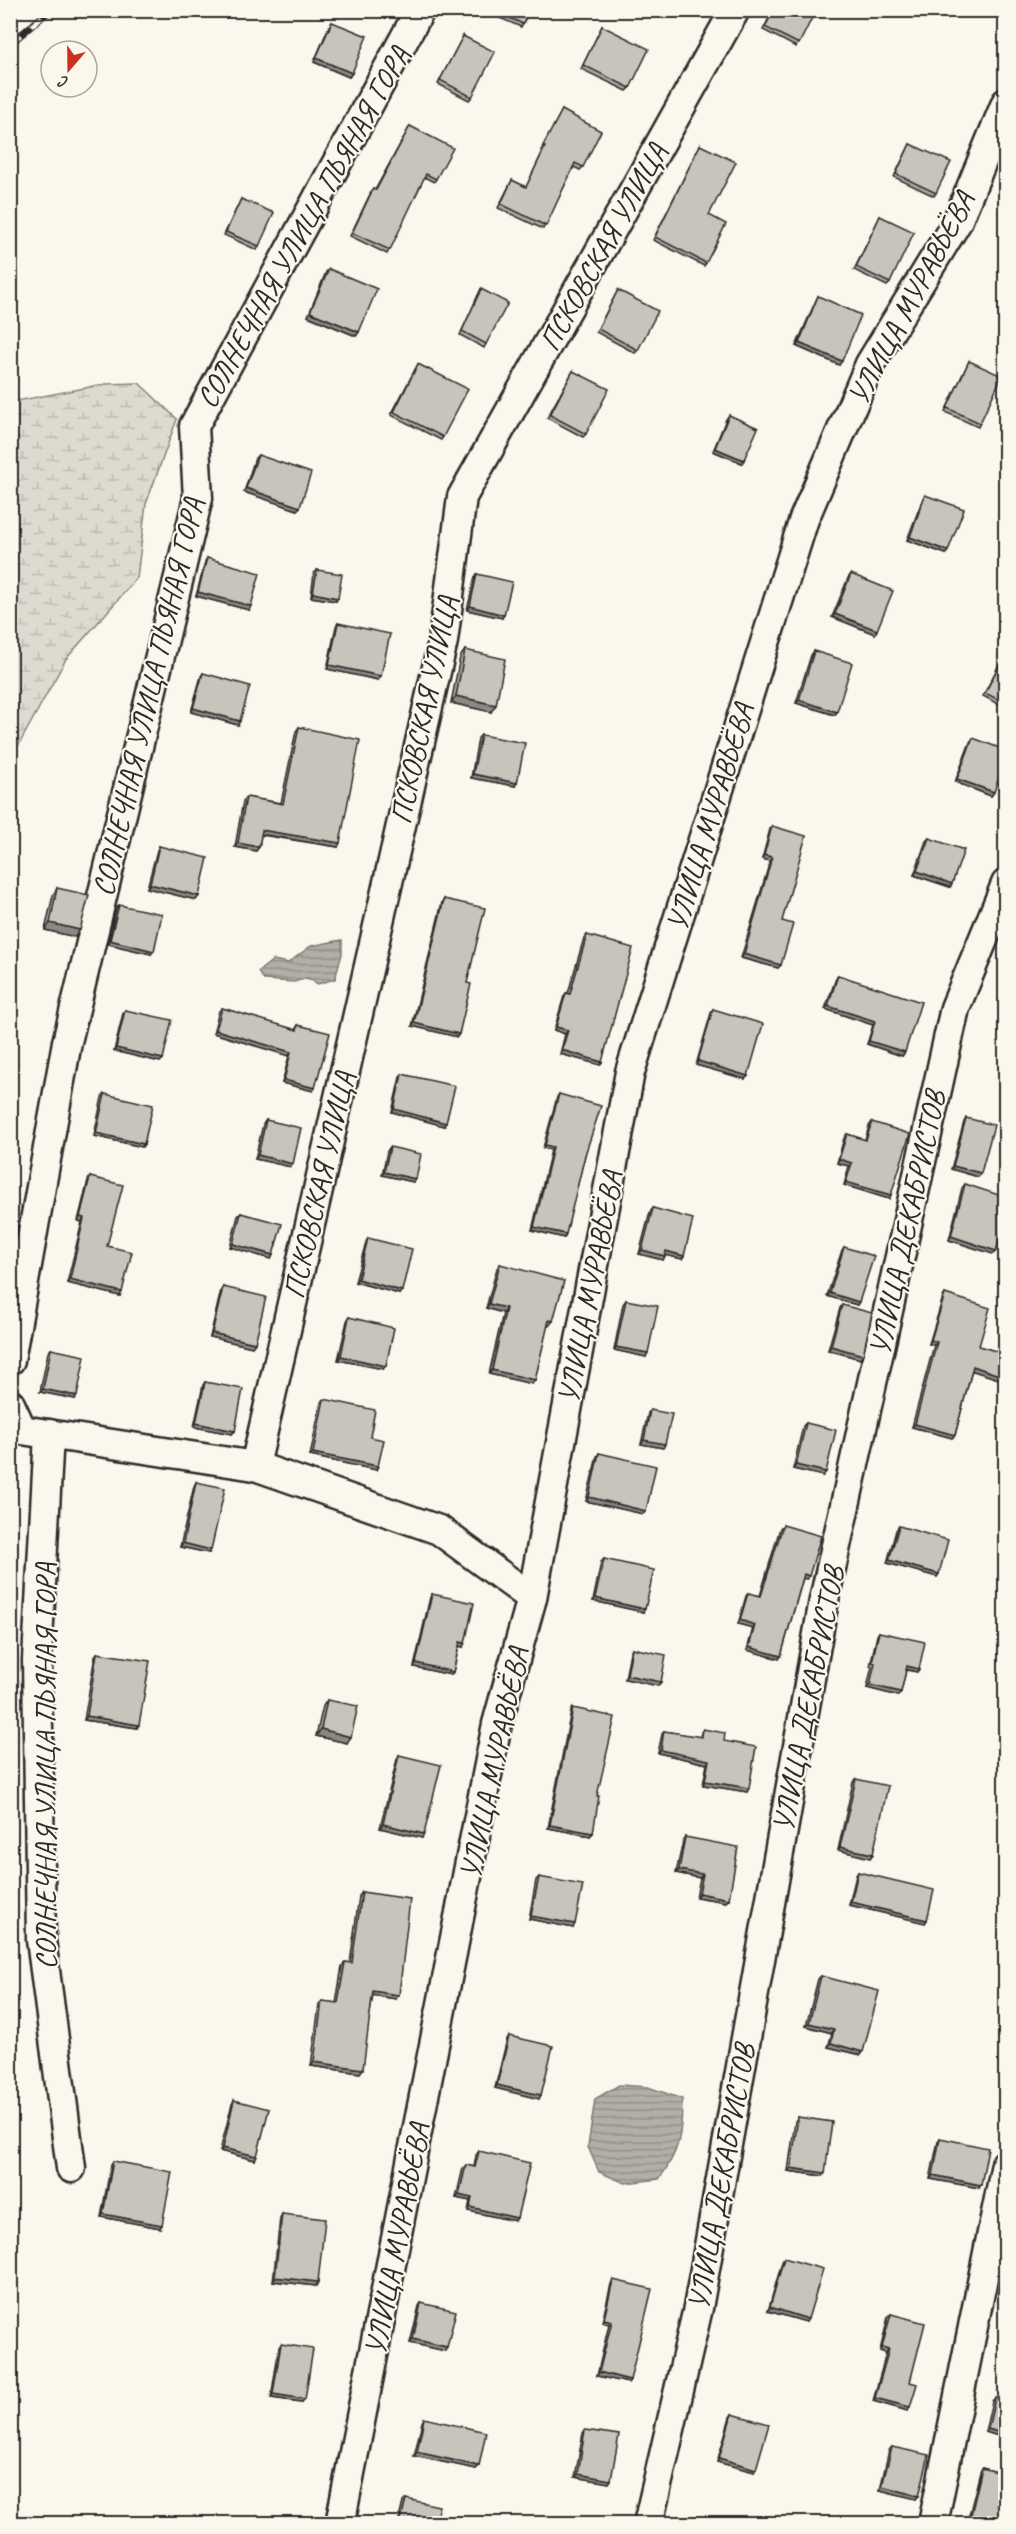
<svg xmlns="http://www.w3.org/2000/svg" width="1016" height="2534" font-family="Caveat,sans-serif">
<defs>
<pattern id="wetland-marsh" width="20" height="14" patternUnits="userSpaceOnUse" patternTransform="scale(1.5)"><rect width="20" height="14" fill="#dddad0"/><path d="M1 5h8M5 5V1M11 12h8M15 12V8" fill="none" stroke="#bebbb3"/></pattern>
<pattern id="water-rules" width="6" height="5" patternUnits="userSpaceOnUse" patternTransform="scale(1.5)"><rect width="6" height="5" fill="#b1afa7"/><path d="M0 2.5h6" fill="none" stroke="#908f88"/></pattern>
</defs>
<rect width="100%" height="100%" fill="#fbf7ec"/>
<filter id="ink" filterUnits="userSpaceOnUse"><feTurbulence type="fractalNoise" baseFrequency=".0167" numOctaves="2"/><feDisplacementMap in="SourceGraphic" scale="12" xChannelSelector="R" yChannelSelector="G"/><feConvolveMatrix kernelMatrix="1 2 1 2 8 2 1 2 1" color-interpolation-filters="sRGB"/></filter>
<g filter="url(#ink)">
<polygon fill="url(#wetland-marsh)" stroke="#84827e" stroke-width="1.5" points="139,383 177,419 146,504 137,578 66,659 11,759 11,402 106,384"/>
<g fill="url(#water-rules)" stroke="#7b7a75" stroke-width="1.5">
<polygon points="342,940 342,954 335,979 318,984 307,978 294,982 264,980 258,972 273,960 288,963 311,946"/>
<path d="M619,2085L648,2087L682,2099C682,2133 680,2151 659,2179L625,2183L599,2172L588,2147L595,2099Z"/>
</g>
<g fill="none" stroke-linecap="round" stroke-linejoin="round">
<g stroke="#2b2b2b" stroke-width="33">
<g id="street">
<polyline points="10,1360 67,1042 198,498 194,426 420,10"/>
<polyline points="10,1404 22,1430 255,1466 439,1530 532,1598"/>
<polyline points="49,1434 37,1660 41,1940 71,2168"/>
<polyline points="255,1466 443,641 462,497 735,10"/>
<polyline points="340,2524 497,1724 532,1598 630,1072 804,519 870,364 957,222 1006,103"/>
<polyline points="648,2524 698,2308 824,1600 955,1008 1006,884"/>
<polyline points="933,2524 1006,2164"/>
</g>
</g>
<use href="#street" stroke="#fbf7ec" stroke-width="28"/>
<g stroke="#2b2b2b" stroke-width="7">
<polyline id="rail" points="10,44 50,10"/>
</g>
<use href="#rail" stroke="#fbf7ec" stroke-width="4.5" stroke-dasharray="14" stroke-linecap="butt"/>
</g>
<g fill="#aba9a2" stroke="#2b2b2b" stroke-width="1.5">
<polygon points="497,10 529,10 521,27 495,16"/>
<polygon points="773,10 816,10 796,47 763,30"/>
<polygon points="332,22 352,73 349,77 314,62 329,26"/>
<polygon points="602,26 630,88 627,91 581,69"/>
<polygon points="463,36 472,97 469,100 438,84"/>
<polygon points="562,110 583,167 580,170 574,167 543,229 498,208 512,180 526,187 543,151 541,150"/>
<polygon points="410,126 436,179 434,182 424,177 387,254 350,236 371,192 373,189 375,190"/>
<polygon points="910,144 936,193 934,196 894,177"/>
<polygon points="700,145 709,215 706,263 704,266 653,240"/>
<polygon points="241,199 259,246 257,250 224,235"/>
<polygon points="880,216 890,283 887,286 854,270"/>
<polygon points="329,269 359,332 356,336 308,316 326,272"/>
<polygon points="481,289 486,344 484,348 460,335"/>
<polygon points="618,290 638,350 635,353 596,332"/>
<polygon points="818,296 839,365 796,346 816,300"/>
<polygon points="969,361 980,423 978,427 945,412"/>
<polygon points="418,364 443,437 441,440 391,415"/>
<polygon points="573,371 586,434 583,437 547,418"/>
<polygon points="729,415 744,460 742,463 713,451 726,419"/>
<polygon points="258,455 300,507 297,510 244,492 255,458"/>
<polygon points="925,495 946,554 907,540 923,498"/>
<polygon points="207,558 249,610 196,596 205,562"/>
<polygon points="317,570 336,601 311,597 314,573"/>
<polygon points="477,574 502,618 467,610 475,577"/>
<polygon points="851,574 877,630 875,634 832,617 848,578"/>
<polygon points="338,623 378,680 327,669 336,626"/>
<polygon points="465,650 491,712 451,703 460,657"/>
<polygon points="814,651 837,712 835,715 796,703 811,655"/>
<polygon points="1005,653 1005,708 983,696"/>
<polygon points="203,673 238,725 191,712 201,676"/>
<polygon points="299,727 338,847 261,835 259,847 256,851 235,847 243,801 246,797 281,803 296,731"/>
<polygon points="481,735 515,786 471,778 478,738"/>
<polygon points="973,738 994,792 991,796 955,782 970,742"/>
<polygon points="772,826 782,921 778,968 741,958 770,861 762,859 770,829"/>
<polygon points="929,838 952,884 950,887 914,875 926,841"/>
<polygon points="159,846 199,896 196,900 147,888 157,850"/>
<polygon points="57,888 75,937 45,930 53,895"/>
<polygon points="444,899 467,983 459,1034 457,1037 412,1026 442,902"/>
<polygon points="119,905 151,954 108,944 116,909"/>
<polygon points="587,935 602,1062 600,1065 560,1054 565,1034 554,1030 564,996 566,993 568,993 584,938"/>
<polygon points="838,975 905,1052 902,1056 867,1044 873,1025 825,1009 836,978"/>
<polygon points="222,1008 295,1030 298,1025 313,1091 282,1083 289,1056 213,1033 219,1011"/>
<polygon points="713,1009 748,1076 745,1079 696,1065 711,1013"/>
<polygon points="125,1010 163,1059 160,1062 114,1051 123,1013"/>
<polygon points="402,1074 444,1126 392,1112 400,1077"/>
<polygon points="105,1094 144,1144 142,1147 94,1136 102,1097"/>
<polygon points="559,1094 585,1155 564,1238 532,1230 551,1150 543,1148 557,1097"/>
<polygon points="966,1118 978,1177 951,1169 964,1122"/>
<polygon points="266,1120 291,1167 255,1159 263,1124"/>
<polygon points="872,1122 889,1199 844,1185 849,1166 837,1163 844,1138 847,1134 865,1140 869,1126"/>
<polygon points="390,1147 416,1179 413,1182 382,1175 387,1151"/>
<polygon points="90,1177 120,1296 67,1283 82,1222 78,1221 88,1180"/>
<polygon points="965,1184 996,1251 993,1254 949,1240 962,1188"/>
<polygon points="653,1208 682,1259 665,1255 663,1260 639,1254 650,1212"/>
<polygon points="241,1213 273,1255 271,1259 230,1247 238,1216"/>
<polygon points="368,1238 399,1294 355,1282 366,1242"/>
<polygon points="844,1247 857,1305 827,1296 842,1250"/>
<polygon points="500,1264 549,1326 547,1325 535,1380 532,1384 489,1374 503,1313 486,1308 497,1268"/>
<polygon points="223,1287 255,1343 252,1347 210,1337 221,1290"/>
<polygon points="945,1294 979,1346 1005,1354 1005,1381 972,1370 955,1435 952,1438 912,1427 934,1345 929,1344 943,1297"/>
<polygon points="626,1300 646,1357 614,1350 623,1304"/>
<polygon points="842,1305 860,1359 828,1350 840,1308"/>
<polygon points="349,1317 383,1369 338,1360 347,1321"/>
<polygon points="51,1349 75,1399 40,1392 48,1352"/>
<polygon points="205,1382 235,1431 232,1434 194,1427 203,1385"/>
<polygon points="324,1399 370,1437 378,1466 376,1470 310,1456 321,1402"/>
<polygon points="650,1410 665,1444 663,1448 641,1444 648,1413"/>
<polygon points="806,1423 823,1476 793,1469 803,1426"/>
<polygon points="599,1453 646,1511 643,1514 586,1501 597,1456"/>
<polygon points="196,1482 209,1553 180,1547 194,1486"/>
<polygon points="783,1525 807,1579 803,1578 781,1656 779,1659 747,1650 753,1628 738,1624 746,1596 748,1593 760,1596 780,1528"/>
<polygon points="899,1526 939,1574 937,1577 887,1563 896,1530"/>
<polygon points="604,1559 643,1612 593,1601 601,1562"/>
<polygon points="432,1594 463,1647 459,1646 453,1672 451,1675 414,1667 430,1597"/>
<polygon points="879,1632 919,1669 917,1672 906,1670 901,1692 898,1696 867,1688 872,1666 870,1666 877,1635"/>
<polygon points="632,1648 661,1682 658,1686 625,1679 630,1652"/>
<polygon points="97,1653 137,1728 84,1720 95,1656"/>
<polygon points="327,1700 347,1743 316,1736 323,1706"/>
<polygon points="573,1708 597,1796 593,1833 590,1836 548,1828 571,1711"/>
<polygon points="703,1729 724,1741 749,1788 747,1792 703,1785 707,1764 658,1753 662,1734 664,1731 700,1737 701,1732"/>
<polygon points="399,1755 422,1838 380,1828 397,1759"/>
<polygon points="856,1779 873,1854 870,1858 838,1850 853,1782"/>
<polygon points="685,1837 729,1899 726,1902 696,1897 700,1878 676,1873 683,1841"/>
<polygon points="858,1872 927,1920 925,1923 849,1905 856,1875"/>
<polygon points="539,1877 573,1928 529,1919 536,1880"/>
<polygon points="362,1892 396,1999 373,1995 360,2073 311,2066 319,2005 322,2001 336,2003 342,1966 345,1962 350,1963 359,1896"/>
<polygon points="821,1976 863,2052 861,2055 828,2047 832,2033 806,2026 818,1979"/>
<polygon points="509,2036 541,2095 539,2099 495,2088 507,2039"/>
<polygon points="234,2100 257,2156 255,2160 220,2151 232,2104"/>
<polygon points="798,2117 825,2173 823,2176 788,2171 795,2121"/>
<polygon points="940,2138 979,2188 930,2179 938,2141"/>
<polygon points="479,2151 515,2221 468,2211 470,2201 456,2198 463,2168 466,2165 474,2167 476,2155"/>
<polygon points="113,2161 160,2228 101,2217 111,2164"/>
<polygon points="282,2214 318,2282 316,2286 273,2281 280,2218"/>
<polygon points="784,2258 806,2322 768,2311 782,2262"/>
<polygon points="613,2280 630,2380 628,2383 597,2376 609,2324 602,2322 611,2284"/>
<polygon points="421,2303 447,2347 445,2351 410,2343 419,2306"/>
<polygon points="891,2314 910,2382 908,2411 873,2401 886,2353 880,2351 888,2317"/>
<polygon points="281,2344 302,2402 271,2398 279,2347"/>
<polygon points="995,2398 1005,2400 1005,2438 985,2432 992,2401"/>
<polygon points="732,2414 754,2472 717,2462 730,2417"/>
<polygon points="424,2418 479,2466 476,2469 414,2456 422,2422"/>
<polygon points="585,2430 611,2480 609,2483 575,2477 583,2433"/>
<polygon points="892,2447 916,2499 880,2490 889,2450"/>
<polygon points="982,2468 1005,2474 967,2523 980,2472"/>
<polygon points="406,2499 435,2523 398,2523 403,2502"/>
</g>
<g fill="#8b8984" stroke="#2b2b2b" stroke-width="1.5">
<polygon points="316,58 352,73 349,77 314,62"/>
<polygon points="310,312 359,332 356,336 308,316"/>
<polygon points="799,343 842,361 839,365 796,346"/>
<polygon points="715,448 744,460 742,463 713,451"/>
<polygon points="246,488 300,507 297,510 244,492"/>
<polygon points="910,537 948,551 946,554 907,540"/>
<polygon points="198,592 251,606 249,610 196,596"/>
<polygon points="313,593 338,598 336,601 311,597"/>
<polygon points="470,606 504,615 502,618 467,610"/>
<polygon points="835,614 877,630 875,634 832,617"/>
<polygon points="329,665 381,676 378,680 327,669"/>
<polygon points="456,696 496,705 491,712 451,703"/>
<polygon points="799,700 837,712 835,715 796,703"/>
<polygon points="193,708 240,721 238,725 191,712"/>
<polygon points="473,774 517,783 515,786 471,778"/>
<polygon points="957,779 994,792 991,796 955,782"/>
<polygon points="262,830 340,843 338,847 259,834"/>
<polygon points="238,843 259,847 256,851 235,847"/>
<polygon points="764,855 772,857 770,861 762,859"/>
<polygon points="917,871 952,884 950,887 914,875"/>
<polygon points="150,884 199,896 196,900 147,888"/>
<polygon points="50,923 80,930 75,937 45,930"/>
<polygon points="110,940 154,951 151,954 108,944"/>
<polygon points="744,954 781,965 778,968 741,958"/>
<polygon points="828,1006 875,1021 873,1025 825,1009"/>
<polygon points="414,1023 459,1034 457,1037 412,1026"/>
<polygon points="556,1027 568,1030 565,1034 554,1030"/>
<polygon points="216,1030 291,1052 289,1056 213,1033"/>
<polygon points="869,1041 905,1052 902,1056 867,1044"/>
<polygon points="116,1048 163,1059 160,1062 114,1051"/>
<polygon points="562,1050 602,1062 600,1065 560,1054"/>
<polygon points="698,1061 748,1076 745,1079 696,1065"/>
<polygon points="284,1080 315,1088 313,1091 282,1083"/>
<polygon points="394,1109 446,1123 444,1126 392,1112"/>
<polygon points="96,1133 144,1144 142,1147 94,1136"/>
<polygon points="545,1145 553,1147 551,1150 543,1148"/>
<polygon points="258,1155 293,1164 291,1167 255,1159"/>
<polygon points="839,1159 852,1163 849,1166 837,1163"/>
<polygon points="953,1166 981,1173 978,1177 951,1169"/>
<polygon points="384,1172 416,1179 413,1182 382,1175"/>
<polygon points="846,1182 891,1195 889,1199 844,1185"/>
<polygon points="80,1217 84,1218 82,1222 78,1221"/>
<polygon points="534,1227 566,1234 564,1238 532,1230"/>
<polygon points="951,1236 996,1251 993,1254 949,1240"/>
<polygon points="233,1244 273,1255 271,1259 230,1247"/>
<polygon points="642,1250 665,1256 663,1260 639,1254"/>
<polygon points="666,1251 684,1256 682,1259 664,1255"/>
<polygon points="70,1279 122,1292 120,1296 67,1283"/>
<polygon points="358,1279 402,1291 399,1294 355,1282"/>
<polygon points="830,1293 859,1302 857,1305 827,1296"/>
<polygon points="489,1304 506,1308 503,1313 486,1308"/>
<polygon points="549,1320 553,1321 549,1326 545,1325"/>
<polygon points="212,1333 255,1343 252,1347 210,1337"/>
<polygon points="931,1340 937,1342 934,1345 929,1344"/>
<polygon points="831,1346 863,1355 860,1359 828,1350"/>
<polygon points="616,1347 648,1353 646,1357 614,1350"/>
<polygon points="341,1356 386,1366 383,1369 338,1360"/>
<polygon points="973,1366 1005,1377 1005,1381 970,1370"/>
<polygon points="492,1370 535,1380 532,1384 489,1374"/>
<polygon points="43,1389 77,1396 75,1399 40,1392"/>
<polygon points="196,1423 235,1431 232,1434 194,1427"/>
<polygon points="915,1424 955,1435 952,1438 912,1427"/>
<polygon points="644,1440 665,1444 663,1448 641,1444"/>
<polygon points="313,1453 378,1466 376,1470 310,1456"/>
<polygon points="796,1465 826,1472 823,1476 793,1469"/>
<polygon points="589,1497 646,1511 643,1514 586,1501"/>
<polygon points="183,1543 211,1550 209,1553 180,1547"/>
<polygon points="889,1560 939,1574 937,1577 887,1563"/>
<polygon points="804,1574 809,1576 807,1579 801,1578"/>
<polygon points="595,1598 645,1609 643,1612 593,1601"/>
<polygon points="740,1620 755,1625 753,1628 738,1624"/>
<polygon points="460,1642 465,1643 463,1647 457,1646"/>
<polygon points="749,1647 781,1656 779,1659 747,1650"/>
<polygon points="416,1663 453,1672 451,1675 414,1667"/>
<polygon points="907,1666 919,1669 917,1672 904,1669"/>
<polygon points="627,1675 661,1682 658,1686 625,1679"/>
<polygon points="870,1685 901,1692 898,1696 867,1688"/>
<polygon points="87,1716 139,1725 137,1728 84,1720"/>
<polygon points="321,1729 351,1737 347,1743 316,1736"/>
<polygon points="661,1750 709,1760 707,1764 658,1753"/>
<polygon points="705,1781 749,1788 747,1792 703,1785"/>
<polygon points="383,1824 424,1834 422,1838 380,1828"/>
<polygon points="550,1825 593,1833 590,1836 548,1828"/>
<polygon points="840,1847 873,1854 870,1858 838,1850"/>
<polygon points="679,1870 703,1874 700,1878 676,1873"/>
<polygon points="699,1893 729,1899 726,1902 696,1897"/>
<polygon points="851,1902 927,1920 925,1923 849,1905"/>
<polygon points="531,1916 575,1924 573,1928 529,1919"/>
<polygon points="373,1991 399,1995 396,1999 370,1995"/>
<polygon points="809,2023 834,2029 832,2033 806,2026"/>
<polygon points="831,2043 863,2052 861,2055 828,2047"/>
<polygon points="314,2062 363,2069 360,2073 311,2066"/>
<polygon points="497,2085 541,2095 539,2099 495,2088"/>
<polygon points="223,2148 257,2156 255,2160 220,2151"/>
<polygon points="791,2168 825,2173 823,2176 788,2171"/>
<polygon points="933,2175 981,2185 979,2188 930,2179"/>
<polygon points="459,2195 472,2198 470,2201 456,2198"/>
<polygon points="470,2207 517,2218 515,2221 468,2211"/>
<polygon points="103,2214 162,2225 160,2228 101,2217"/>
<polygon points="275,2277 318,2282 316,2286 273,2281"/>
<polygon points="770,2307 808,2319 806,2322 768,2311"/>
<polygon points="604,2319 612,2321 609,2324 602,2322"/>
<polygon points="413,2339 447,2347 445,2351 410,2343"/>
<polygon points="882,2347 889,2349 886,2353 880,2351"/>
<polygon points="599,2372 630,2380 628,2383 597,2376"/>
<polygon points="273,2394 305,2399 302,2402 271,2398"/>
<polygon points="875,2398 910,2407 908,2411 873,2401"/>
<polygon points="988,2429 1005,2434 1005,2438 985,2432"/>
<polygon points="417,2452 479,2466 476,2469 414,2456"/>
<polygon points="719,2458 756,2469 754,2472 717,2462"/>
<polygon points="578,2474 611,2480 609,2483 575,2477"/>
<polygon points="882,2486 919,2496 916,2499 880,2490"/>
<polygon points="970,2519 988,2523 967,2523"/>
</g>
<g fill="#c7c4bc" stroke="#2b2b2b" stroke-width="1.5">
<polygon points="498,10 529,10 523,24 497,12"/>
<polygon points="774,10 816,10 799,44 765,27"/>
<polygon points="332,22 367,36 352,73 316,58"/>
<polygon points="602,26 649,49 630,88 583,65"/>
<polygon points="463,36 495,52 472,97 440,80"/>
<polygon points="562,110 601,131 583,167 575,163 546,226 501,204 512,180 526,187 545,147 543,146"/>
<polygon points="410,126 453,148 436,179 426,174 390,250 352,233 373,189 376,190"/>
<polygon points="910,144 951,162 936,193 896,174"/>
<polygon points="700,145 736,162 709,215 726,224 706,263 655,237"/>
<polygon points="241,199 274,213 259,246 226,232"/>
<polygon points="880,216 914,232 890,283 856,267"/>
<polygon points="329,269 377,289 359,332 310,312"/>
<polygon points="481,289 508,303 486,344 462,331"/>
<polygon points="618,290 658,311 638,350 598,329"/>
<polygon points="818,296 861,315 842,361 799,343"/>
<polygon points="969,361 1002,376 980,423 947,408"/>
<polygon points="418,364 468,389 443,437 394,412"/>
<polygon points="573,371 609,389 586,434 550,415"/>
<polygon points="729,415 758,428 744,460 715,448"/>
<polygon points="258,455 311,473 300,507 246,488"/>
<polygon points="925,495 964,509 948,551 910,537"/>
<polygon points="207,558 260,573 251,606 198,592"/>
<polygon points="317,570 342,574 338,598 313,593"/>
<polygon points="477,574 512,582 504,615 470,606"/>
<polygon points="851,574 893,591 877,630 835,614"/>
<polygon points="338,623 390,634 381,676 329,665"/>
<polygon points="465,650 505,659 496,705 456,696"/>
<polygon points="814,651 852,663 837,712 799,700"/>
<polygon points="1005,654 1005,703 985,693"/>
<polygon points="203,673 250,686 240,721 193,708"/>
<polygon points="299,727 360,740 340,843 262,830 259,847 238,843 246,797 283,804"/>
<polygon points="481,735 525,743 517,783 473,774"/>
<polygon points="973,738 1005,750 1005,760 994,792 957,779"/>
<polygon points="772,826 806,836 782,921 793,924 781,965 744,954 772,857 764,855"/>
<polygon points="929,838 964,850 952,884 917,871"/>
<polygon points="159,846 208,858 199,896 150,884"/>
<polygon points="57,888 89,895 80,930 50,923"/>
<polygon points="444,899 485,908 467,983 471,984 459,1034 414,1023"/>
<polygon points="119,905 162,914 154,951 110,940"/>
<polygon points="587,935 633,948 602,1062 562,1050 568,1030 556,1027 566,993 570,994"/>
<polygon points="838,975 921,1002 905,1052 869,1041 875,1021 828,1006"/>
<polygon points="222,1008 297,1030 298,1025 330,1033 315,1088 284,1080 291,1052 216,1030"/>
<polygon points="713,1009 763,1024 748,1076 698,1061"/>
<polygon points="125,1010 172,1020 163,1059 116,1048"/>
<polygon points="402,1074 455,1086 446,1123 394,1109"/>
<polygon points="105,1094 153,1105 144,1144 96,1133"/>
<polygon points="559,1094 601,1106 585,1155 566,1234 534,1227 553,1147 545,1145"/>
<polygon points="966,1118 994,1125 981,1173 953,1166"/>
<polygon points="266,1120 301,1128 293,1164 258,1155"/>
<polygon points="872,1122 910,1134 891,1195 846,1182 852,1163 839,1159 847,1134 866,1140"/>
<polygon points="390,1147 421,1154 416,1179 384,1172"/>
<polygon points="90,1177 123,1185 107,1246 132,1252 122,1292 70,1279 84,1218 80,1217"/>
<polygon points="965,1184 1005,1197 1005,1224 996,1251 951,1236"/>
<polygon points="653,1208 693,1219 684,1256 666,1251 665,1256 642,1250"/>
<polygon points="241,1213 282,1224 273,1255 233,1244"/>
<polygon points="368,1238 412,1249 402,1291 358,1279"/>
<polygon points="844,1247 874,1256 859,1302 830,1293"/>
<polygon points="500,1264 564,1281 553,1321 549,1320 535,1380 492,1370 506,1308 489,1304"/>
<polygon points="223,1287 266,1297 255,1343 212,1333"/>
<polygon points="945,1294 990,1308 979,1346 1005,1354 1005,1377 973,1366 955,1435 915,1424 937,1342 931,1340"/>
<polygon points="626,1300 658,1306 648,1353 616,1347"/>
<polygon points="842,1305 872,1313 863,1355 831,1346"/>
<polygon points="349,1317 394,1328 386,1366 341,1356"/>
<polygon points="51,1349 85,1356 77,1396 43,1389"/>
<polygon points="205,1382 243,1389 235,1431 196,1423"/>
<polygon points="324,1399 375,1410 370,1437 384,1440 378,1466 313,1453"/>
<polygon points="650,1410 672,1414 665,1444 644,1440"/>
<polygon points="806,1423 836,1430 826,1472 796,1465"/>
<polygon points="599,1453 656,1466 646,1511 589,1497"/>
<polygon points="196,1482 225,1488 211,1550 183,1543"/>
<polygon points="783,1525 821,1536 809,1576 804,1574 781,1656 749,1647 755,1625 740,1620 748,1593 761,1596"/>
<polygon points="899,1526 948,1540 939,1574 889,1560"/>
<polygon points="604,1559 654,1570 645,1609 595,1598"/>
<polygon points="432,1594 474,1603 465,1643 460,1642 453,1672 416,1663"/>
<polygon points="879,1632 925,1642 919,1669 907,1666 901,1692 870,1685 875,1663 872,1662"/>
<polygon points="632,1648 666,1655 661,1682 627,1675"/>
<polygon points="97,1653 150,1661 139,1725 87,1716"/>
<polygon points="327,1700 358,1706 351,1737 321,1729"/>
<polygon points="573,1708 615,1717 597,1796 599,1796 593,1833 550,1825"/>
<polygon points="703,1729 725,1733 724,1741 756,1747 749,1788 705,1781 709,1760 661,1750 664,1731 702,1737"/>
<polygon points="399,1755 441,1765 424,1834 383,1824"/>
<polygon points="856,1779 888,1786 873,1854 840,1847"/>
<polygon points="685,1837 738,1847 729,1899 699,1893 703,1874 679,1870"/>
<polygon points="858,1872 934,1890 927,1920 851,1902"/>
<polygon points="539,1877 583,1885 575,1924 531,1916"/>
<polygon points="362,1892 410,1899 399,1995 373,1991 363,2069 314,2062 322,2001 338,2003 345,1962 352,1963"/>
<polygon points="821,1976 879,1991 863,2052 831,2043 834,2029 809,2023"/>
<polygon points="509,2036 553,2046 541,2095 497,2085"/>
<polygon points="234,2100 269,2109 257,2156 223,2148"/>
<polygon points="798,2117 832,2122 825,2173 791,2168"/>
<polygon points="940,2138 988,2148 981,2185 933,2175"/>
<polygon points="479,2151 530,2163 517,2218 470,2207 472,2198 459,2195 466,2165 475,2167"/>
<polygon points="113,2161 172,2172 162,2225 103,2214"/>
<polygon points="282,2214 325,2219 318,2282 275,2277"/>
<polygon points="784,2258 823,2269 808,2319 770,2307"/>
<polygon points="613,2280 652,2289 630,2380 599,2372 612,2321 604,2319"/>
<polygon points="421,2303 456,2311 447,2347 413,2339"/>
<polygon points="891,2314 925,2323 910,2382 917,2384 910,2407 875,2398 889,2349 882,2347"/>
<polygon points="281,2344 313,2349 305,2399 273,2394"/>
<polygon points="995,2398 1005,2400 1005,2434 988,2429"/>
<polygon points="732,2414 769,2424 756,2469 719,2458"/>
<polygon points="424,2418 486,2432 479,2466 417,2452"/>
<polygon points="585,2430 619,2435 611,2480 578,2474"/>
<polygon points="892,2447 929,2455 919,2496 882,2486"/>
<polygon points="982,2468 1005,2474 1005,2523 988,2523 970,2519"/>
<polygon points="406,2499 439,2506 435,2523 400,2523"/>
</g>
</g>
<g text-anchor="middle" stroke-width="4.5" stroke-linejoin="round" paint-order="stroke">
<g font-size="30" fill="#2b2b2b" stroke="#fbf7ec">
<text transform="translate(303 227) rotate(-61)" y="10">СОЛНЕЧНАЯ УЛИЦА ПЬЯНАЯ ГОРА</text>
<text transform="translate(603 247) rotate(-61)" y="10">ПСКОВСКАЯ УЛИЦА</text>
<text transform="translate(911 298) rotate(-62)" y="10">УЛИЦА МУРАВЬЁВА</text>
<text transform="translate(148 697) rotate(-77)" y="10">СОЛНЕЧНАЯ УЛИЦА ПЬЯНАЯ ГОРА</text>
<text transform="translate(424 710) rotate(-78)" y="10">ПСКОВСКАЯ УЛИЦА</text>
<text transform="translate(710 817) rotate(-73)" y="10">УЛИЦА МУРАВЬЁВА</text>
<text transform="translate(319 1185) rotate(-77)" y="10">ПСКОВСКАЯ УЛИЦА</text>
<text transform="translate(907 1223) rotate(-78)" y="10">УЛИЦА ДЕКАБРИСТОВ</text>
<text transform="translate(590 1287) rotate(-79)" y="10">УЛИЦА МУРАВЬЁВА</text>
<text transform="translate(808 1699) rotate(-79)" y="10">УЛИЦА ДЕКАБРИСТОВ</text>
<text transform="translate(494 1763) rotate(-78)" y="10">УЛИЦА МУРАВЬЁВА</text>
<text transform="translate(45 1766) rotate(-90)" y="10">СОЛНЕЧНАЯ УЛИЦА ПЬЯНАЯ ГОРА</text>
<text transform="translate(721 2177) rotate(-80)" y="10">УЛИЦА ДЕКАБРИСТОВ</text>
<text transform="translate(397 2239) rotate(-79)" y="10">УЛИЦА МУРАВЬЁВА</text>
</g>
</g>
<rect width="1016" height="2534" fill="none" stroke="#fbf7ec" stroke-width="36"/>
<rect x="18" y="18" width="980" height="2498" fill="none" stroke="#2b2b2b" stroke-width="2" filter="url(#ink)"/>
<g transform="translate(69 69) rotate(200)"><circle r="28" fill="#fbf7ec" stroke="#a8a59f" stroke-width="1.5"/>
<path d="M0-4.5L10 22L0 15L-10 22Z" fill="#c8321e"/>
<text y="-9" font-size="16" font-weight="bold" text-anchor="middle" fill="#2b2b2b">С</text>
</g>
</svg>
